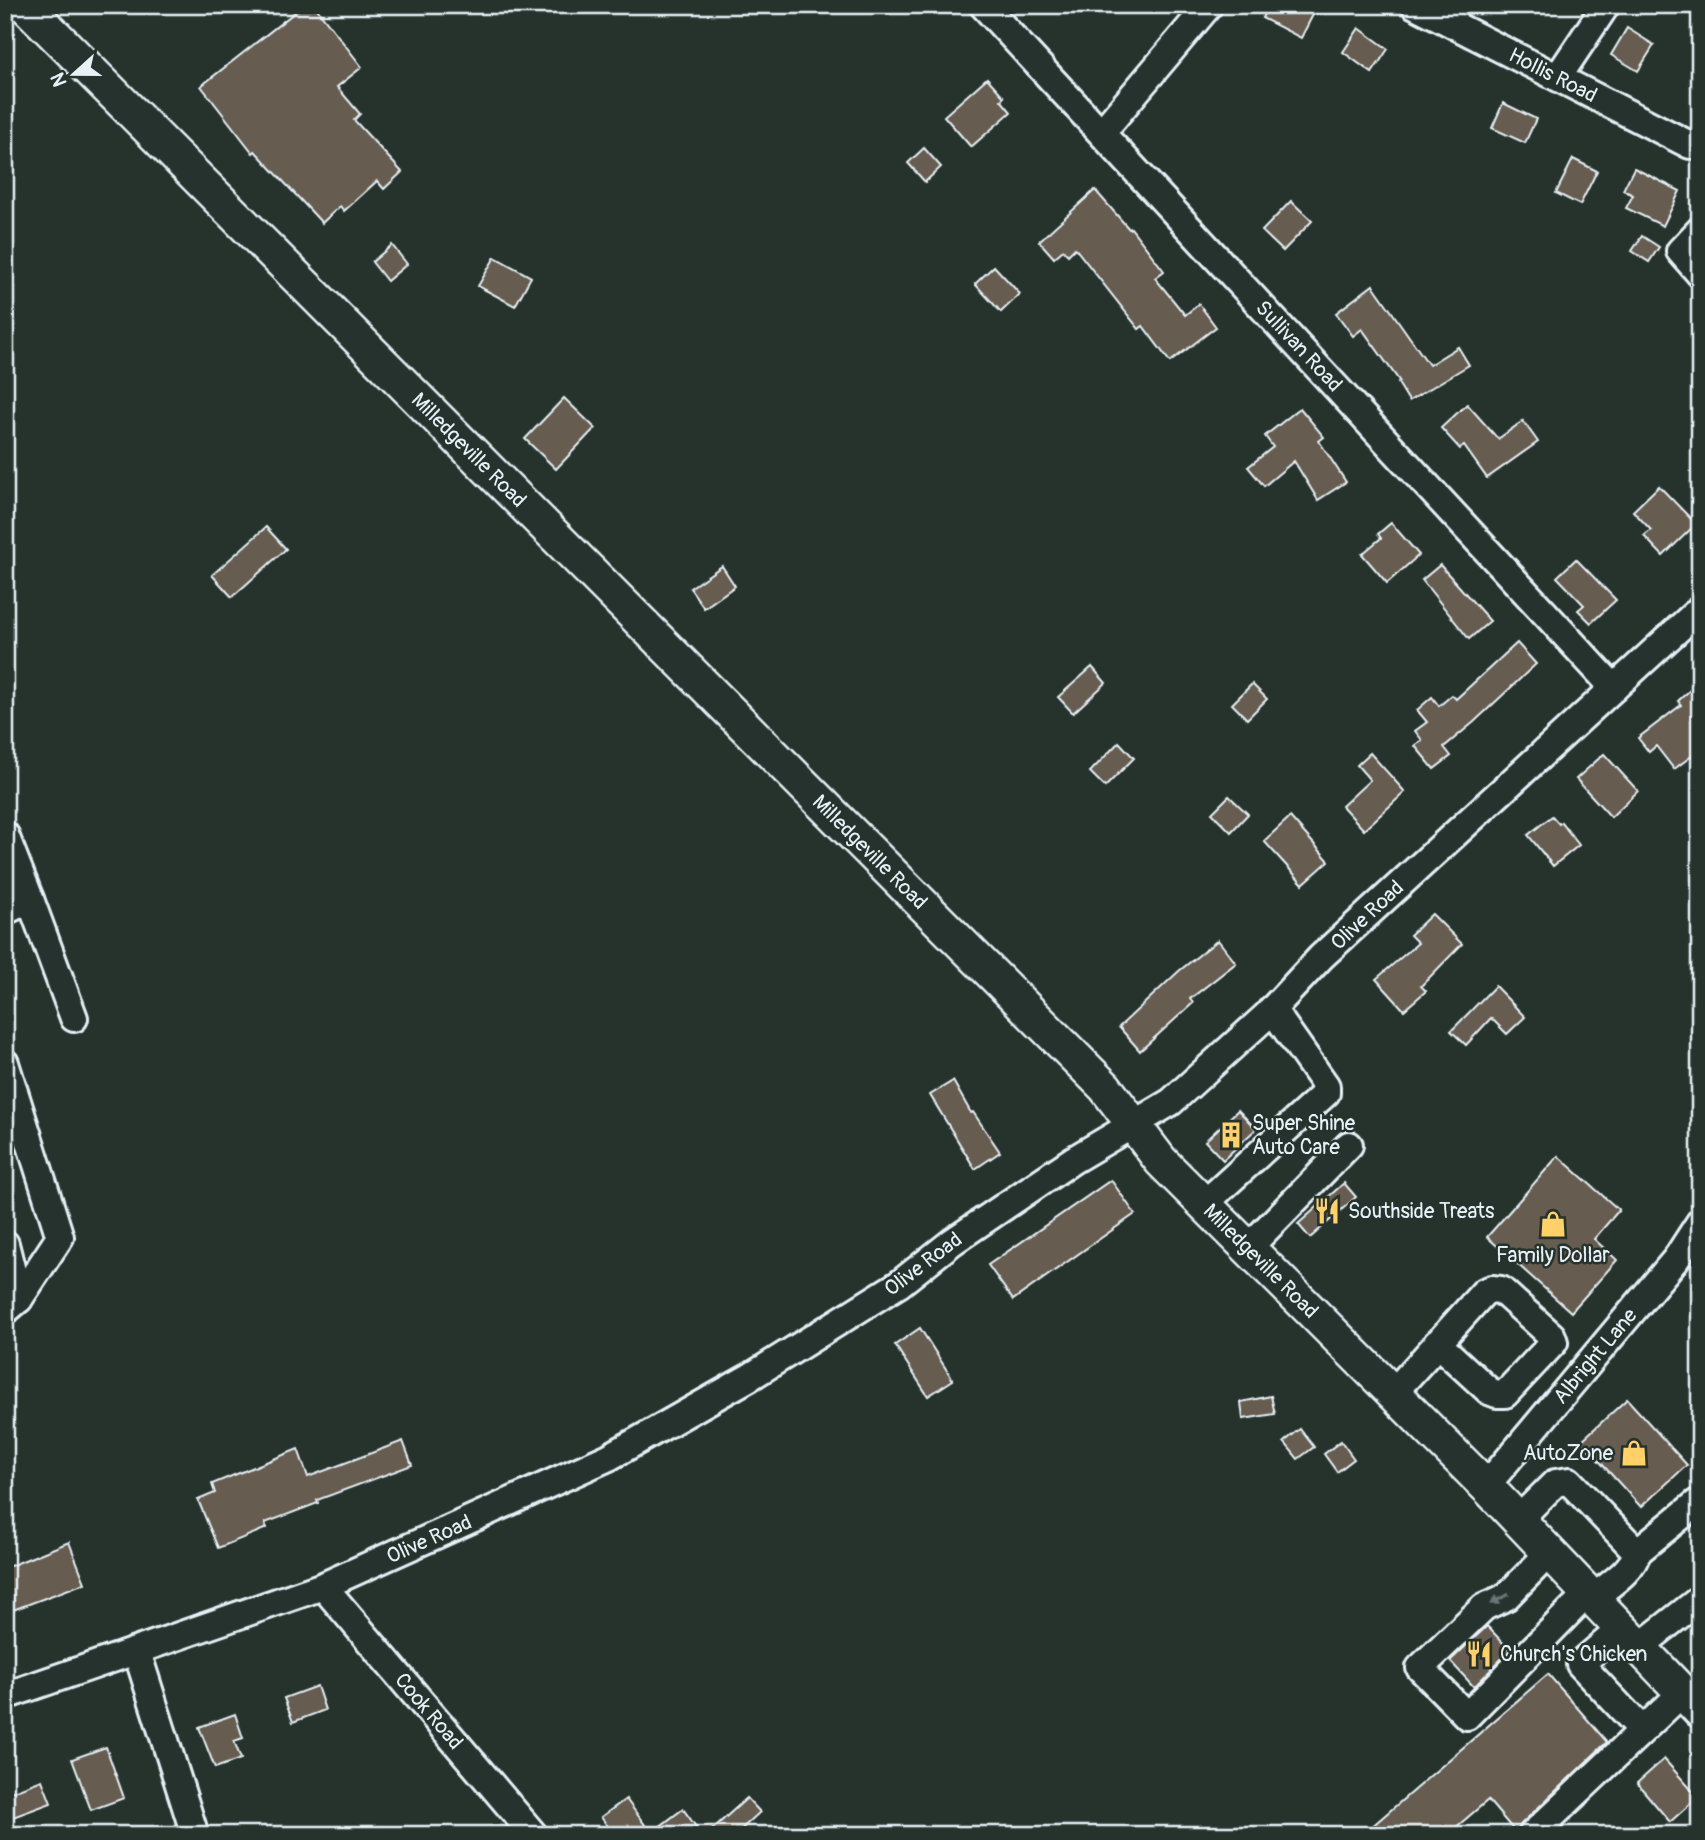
<svg xmlns="http://www.w3.org/2000/svg" width="1705" height="1840" font-family="Pangolin,sans-serif">
<rect width="100%" height="100%" fill="#26332d"/>
<filter id="ink" filterUnits="userSpaceOnUse"><feTurbulence type="fractalNoise" baseFrequency=".0143" numOctaves="2"/><feDisplacementMap in="SourceGraphic" scale="14" xChannelSelector="R" yChannelSelector="G"/><feConvolveMatrix kernelMatrix="1 2 1 2 8 2 1 2 1" color-interpolation-filters="sRGB"/></filter>
<g filter="url(#ink)">
<g fill="#665c50" stroke="#e8f1f8" stroke-width="2">
<polygon points="304,5 314,5 362,67 337,87 360,114 354,120 402,172 384,189 377,181 344,211 340,206 322,223 255,151 253,153 201,86"/>
<polygon points="1268,5 1318,5 1301,38 1262,18"/>
<polygon points="1359,28 1388,49 1372,73 1343,52"/>
<polygon points="1627,28 1654,45 1638,71 1611,55"/>
<polygon points="987,78 1004,97 1001,100 1011,112 971,147 944,116"/>
<polygon points="1503,103 1536,119 1525,143 1492,128"/>
<polygon points="924,148 941,167 925,182 908,163"/>
<polygon points="1573,159 1597,171 1580,205 1556,193"/>
<polygon points="1634,168 1680,191 1663,226 1626,208 1633,195 1623,190"/>
<polygon points="1095,190 1129,229 1131,228 1164,271 1155,278 1185,315 1199,304 1216,327 1170,362 1143,326 1139,329 1075,248 1068,255 1063,250 1054,258 1039,241"/>
<polygon points="1291,201 1312,221 1283,251 1262,231"/>
<polygon points="1642,236 1659,247 1649,262 1632,251"/>
<polygon points="392,245 407,264 387,281 372,262"/>
<polygon points="495,257 531,277 515,306 478,286"/>
<polygon points="994,266 1020,294 1001,312 975,284"/>
<polygon points="1373,285 1429,365 1458,347 1469,365 1409,401 1398,383 1400,382 1362,329 1353,336 1336,313"/>
<polygon points="564,398 595,428 556,469 525,439"/>
<polygon points="1467,404 1498,439 1523,421 1538,442 1487,478 1464,446 1460,449 1441,428"/>
<polygon points="1300,408 1324,437 1319,441 1346,482 1318,500 1294,461 1264,486 1248,467 1273,447 1265,436"/>
<polygon points="1659,486 1696,524 1663,556 1644,536 1651,530 1633,511"/>
<polygon points="1391,523 1419,555 1387,583 1362,554 1381,538 1378,534"/>
<polygon points="266,527 286,549 232,597 212,575"/>
<polygon points="1576,559 1616,600 1591,623 1578,610 1584,605 1557,577"/>
<polygon points="1440,565 1490,621 1469,639 1422,580"/>
<polygon points="722,566 735,586 704,608 690,588"/>
<polygon points="1517,643 1536,664 1474,722 1444,747 1451,756 1434,769 1415,746 1422,740 1415,731 1427,722 1417,710 1432,697 1439,706 1452,695 1456,699"/>
<polygon points="1092,667 1106,683 1073,713 1058,697"/>
<polygon points="1700,681 1700,750 1674,769 1656,746 1649,752 1638,738 1681,705 1678,701"/>
<polygon points="1252,684 1267,699 1247,719 1232,704"/>
<polygon points="1119,742 1134,758 1105,787 1090,772"/>
<polygon points="1370,753 1405,792 1364,830 1342,806 1370,780 1357,765"/>
<polygon points="1604,754 1638,791 1611,817 1576,779"/>
<polygon points="1229,796 1248,814 1231,832 1212,813"/>
<polygon points="1552,816 1559,824 1561,822 1579,845 1553,866 1528,835"/>
<polygon points="1290,817 1329,861 1303,884 1264,841"/>
<polygon points="1432,914 1462,944 1421,986 1426,991 1404,1010 1376,979 1418,943 1410,935"/>
<polygon points="1218,940 1236,963 1190,999 1193,1003 1140,1051 1119,1027 1179,971"/>
<polygon points="1495,986 1525,1017 1507,1034 1491,1018 1466,1045 1451,1031"/>
<polygon points="953,1081 971,1113 973,1112 1000,1152 975,1169 930,1095"/>
<polygon points="1238,1110 1256,1129 1223,1160 1205,1141"/>
<polygon points="1558,1156 1619,1210 1594,1239 1617,1260 1571,1312 1487,1237"/>
<polygon points="1111,1180 1135,1214 1013,1300 988,1265"/>
<polygon points="1344,1183 1356,1197 1310,1238 1298,1224"/>
<polygon points="920,1328 953,1380 928,1396 895,1345"/>
<polygon points="1271,1396 1275,1414 1243,1419 1241,1402"/>
<polygon points="1627,1399 1687,1465 1641,1507 1581,1441"/>
<polygon points="1300,1429 1314,1447 1298,1459 1284,1442"/>
<polygon points="403,1441 412,1465 317,1500 318,1503 265,1523 267,1528 218,1548 198,1500 215,1493 212,1484 298,1449 308,1477"/>
<polygon points="1341,1441 1354,1459 1337,1472 1324,1454"/>
<polygon points="69,1542 85,1583 5,1613 5,1568"/>
<polygon points="1487,1626 1510,1650 1474,1687 1450,1661"/>
<polygon points="1548,1674 1607,1742 1521,1824 1516,1833 1488,1800 1447,1835 1362,1835"/>
<polygon points="317,1686 325,1710 293,1722 284,1698"/>
<polygon points="235,1714 243,1738 234,1741 241,1759 215,1768 199,1727"/>
<polygon points="106,1747 124,1798 91,1810 72,1759"/>
<polygon points="1664,1759 1698,1797 1670,1822 1637,1783"/>
<polygon points="42,1780 51,1803 13,1817 5,1794"/>
<polygon points="747,1798 760,1812 735,1835 706,1835"/>
<polygon points="626,1799 651,1833 683,1809 702,1835 614,1835 601,1817"/>
</g>
<g fill="none" stroke-linecap="round" stroke-linejoin="round">
<g stroke="#e8f1f8" stroke-width="32">
<g id="minor">
<polyline points="983,5 1614,688"/>
<polyline points="1415,5 1690,145"/>
<polyline points="1558,77 1606,5"/>
<polyline points="1102,132 1209,5"/>
<polyline points="1700,230 1680,251 1700,274"/>
<polyline points="5,835 30,899 5,911"/>
<polyline points="30,899 74,1018"/>
<polyline points="5,1063 60,1237 19,1299 5,1311"/>
<polyline points="1204,1204 1326,1093 1326,1086 1272,1009"/>
<polyline points="5,1244 19,1299"/>
<polyline points="1248,1248 1349,1145"/>
<polyline points="1393,1393 1484,1292 1492,1289 1501,1290 1552,1336 1554,1342 1505,1394 1497,1394 1489,1391 1437,1343"/>
<polyline points="1486,1486 1676,1259 1700,1222"/>
<path d="M1518,1520L1555,1483L1569,1481L1637,1552C1633,1571 1607,1586 1592,1599"/>
<polyline points="1637,1552 1697,1503"/>
<polyline points="1549,1553 1506,1597 1484,1607 1420,1668 1467,1716 1587,1594"/>
<polyline points="323,1586 534,1835"/>
<polyline points="1621,1629 1580,1664 1642,1730"/>
<polyline points="1638,1648 1700,1599"/>
<polyline points="137,1652 195,1835"/>
<polyline points="5,1696 323,1586 609,1457 750,1377 899,1284 952,1242 1073,1160 1171,1102 1266,1016 1321,957 1700,609"/>
<polyline points="1532,1835 1682,1693"/>
</g>
</g>
<g stroke="#e8f1f8" stroke-width="38">
<polyline id="major" points="25,5 1105,1087 1161,1161 1486,1486 1700,1711"/>
</g>
<use href="#minor" stroke="#26332d" stroke-width="26"/>
<use href="#major" stroke="#26332d" stroke-width="33"/>
</g>
<defs><path id="oneway-solid" d="M-6-.8H1V-3.2L6.5 0L1 3.2V.8H-6Z" transform="scale(1.75)"/></defs>
<use fill="#6a7674" href="#oneway-solid" transform="translate(1500 1599) rotate(151)"/>
</g>
<defs>
<g id="building-bare" transform="scale(2.1)"><path d="M-4-6H4V6H1V3H-1V6H-4ZM-2.5-4.3h1.7v1.8h-1.7ZM.8-4.3h1.7v1.8H.8ZM-2.5-1h1.7V.8h-1.7ZM.8-1h1.7V.8H.8Z" fill="#ffd166" stroke="#26332d" stroke-width="2.5" paint-order="stroke"/></g>
<g id="restaurant-bare" transform="scale(2.1)"><path d="M-5-6h1v4h1v-4h1v4h1v-4h1v5L-1.5 .5V6h-2V.5L-5-1ZM5-6V6H3V1.5H1.5Q1.5-4 5-6Z" fill="#ffd166" stroke="#26332d" stroke-width="2.5" paint-order="stroke"/></g>
<g id="shop-bare" transform="scale(2.1)"><path d="M-5-2.5h2.3a2.7 3.5 0 0 1 5.4 0H5L5.5 6h-11ZM-1.5-2.5h3a1.5 2.3 0 0 0-3 0Z" fill="#ffd166" stroke="#26332d" stroke-width="2.5" paint-order="stroke"/></g>
</defs>
<g fill-rule="evenodd">
<use href="#building-bare" x="1231" y="1135"/>
<use href="#restaurant-bare" x="1327" y="1211"/>
<use href="#shop-bare" x="1553" y="1224"/>
<use href="#shop-bare" x="1634" y="1453"/>
<use href="#restaurant-bare" x="1479" y="1654"/>
</g>
<g text-anchor="middle" stroke-width="5" stroke-linejoin="round" paint-order="stroke">
<g font-size="21" fill="#e8f1f8" stroke="#26332d">
<text transform="translate(1553 75) rotate(27)" y="7">Hollis Road</text>
<text transform="translate(1299 346) rotate(47)" y="7">Sullivan Road</text>
<text transform="translate(469 450) rotate(45)" y="7">Milledgeville Road</text>
<text transform="translate(870 852) rotate(45)" y="7">Milledgeville Road</text>
<text transform="translate(1367 915) rotate(-43)" y="7">Olive Road</text>
<text transform="translate(1261 1261) rotate(45)" y="7">Milledgeville Road</text>
<text transform="translate(923 1264) rotate(-37)" y="7">Olive Road</text>
<text transform="translate(1595 1356) rotate(-50)" y="7">Albright Lane</text>
<text transform="translate(429 1539) rotate(-24)" y="7">Olive Road</text>
<text transform="translate(429 1711) rotate(50)" y="7">Cook Road</text>
</g>
<g font-size="21" fill="#e8f1f8" stroke="#26332d" text-anchor="start">
<text x="1252" y="1130">Super Shine<tspan x="1252" dy="24">Auto Care</tspan></text>
<text x="1348" y="1218">Southside Treats</text>
<text x="1553" y="1262" text-anchor="middle">Family Dollar</text>
<text x="1613" y="1460" text-anchor="end">AutoZone</text>
<text x="1500" y="1661">Church's Chicken</text>
</g>
</g>
<rect width="1705" height="1840" fill="none" stroke="#26332d" stroke-width="28"/>
<rect x="14" y="14" width="1677" height="1812" fill="none" stroke="#e8f1f8" stroke-width="2.5" filter="url(#ink)"/>
<g transform="translate(74 74) rotate(249)" stroke="#26332d" stroke-width="5" paint-order="stroke">
<path d="M0-5L12 26L0 18L-12 26Z" fill="#e8f1f8"/>
<text y="-10" font-size="19" font-weight="bold" text-anchor="middle" fill="#e8f1f8">N</text>
</g>
</svg>
